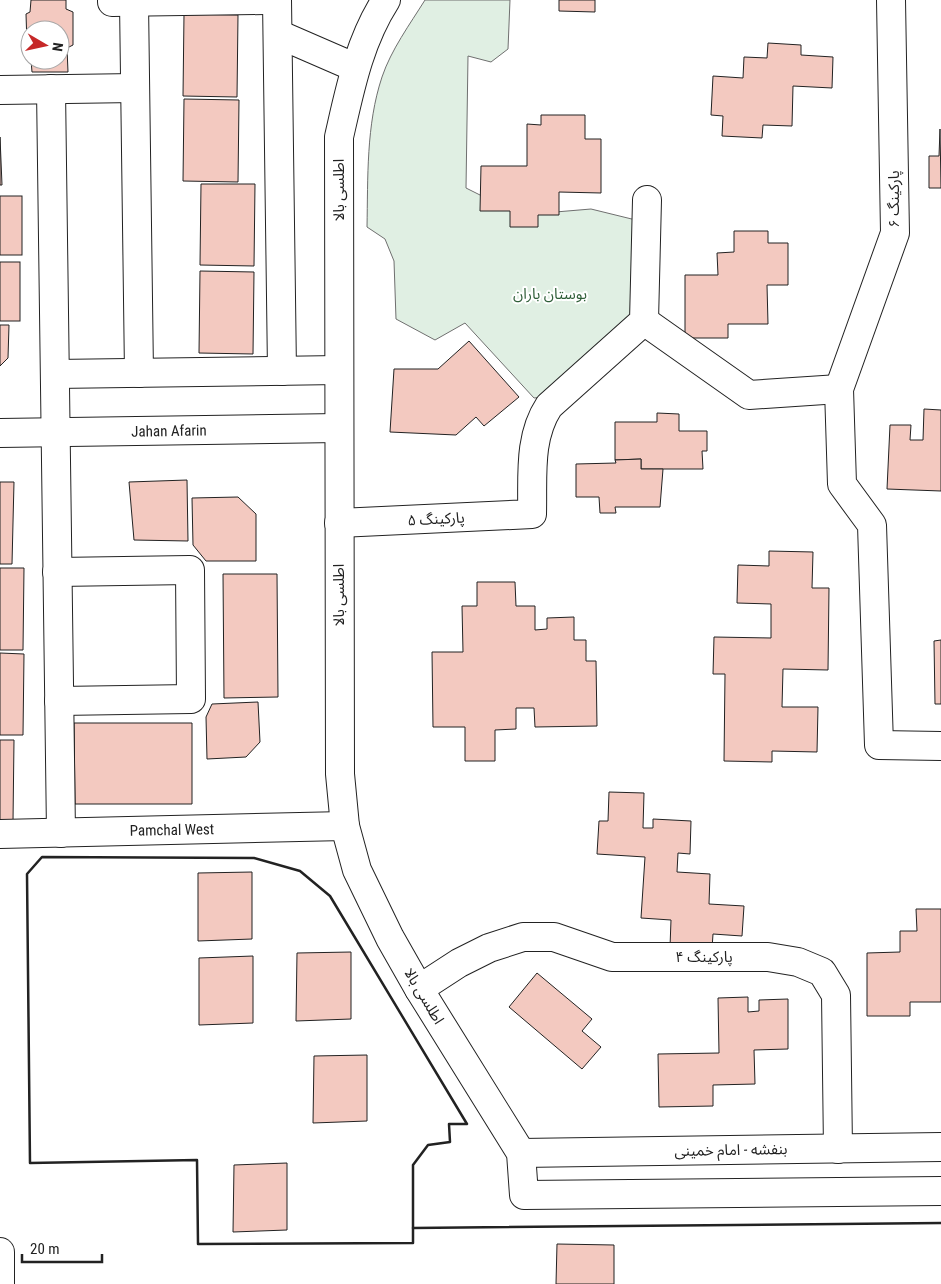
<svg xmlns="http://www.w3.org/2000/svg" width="941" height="1284" font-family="'Roboto Condensed','Noto Sans Arabic',sans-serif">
<rect width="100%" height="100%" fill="#fff"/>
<path fill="#e0efe3" stroke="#6f6f6f" d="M425,0H510L508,49L491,62L468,56L466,188L520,215L591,209L648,223L644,278L624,333L564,395L534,398L465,323L435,340L396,319L394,261L385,239L367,227C368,178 366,125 382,77C391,50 410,24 425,0Z"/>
<g fill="#f3c9c0" stroke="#222">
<polygon points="31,0 66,0 66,9 73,12 73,45 67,48 68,72 32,72 31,60 60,60 60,30 30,30 30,46 27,45 26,14 30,12"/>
<polygon points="559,0 595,0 595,12 559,11"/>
<polygon points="184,14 238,15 237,97 183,96"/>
<polygon points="768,43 801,45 801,55 833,57 832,88 793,86 792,126 763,125 762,138 722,136 723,116 711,115 713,76 743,78 744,57 767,58"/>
<polygon points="184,99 239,100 238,182 183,181"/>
<polygon points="541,115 585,115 585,139 601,139 601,193 559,192 559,215 538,215 538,227 510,227 510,211 480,211 481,166 527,166 527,124 541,125"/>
<polygon points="940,129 941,188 929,188 929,156 939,156"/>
<polygon points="0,137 2,185 0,185"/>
<polygon points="201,184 255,184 254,266 200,265"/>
<rect x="0" y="196" width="22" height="59"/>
<polygon points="734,231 768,231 768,243 788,243 788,285 767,285 768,324 728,324 728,338 685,338 685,275 718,275 717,253 734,252"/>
<rect x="0" y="262" width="20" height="59"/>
<polygon points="200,271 254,272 253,354 199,353"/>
<polygon points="0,325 9,325 8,358 0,366"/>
<polygon points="469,341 519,397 484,426 476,417 456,435 390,432 394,369 438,369"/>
<polygon points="924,409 941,410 941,491 887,489 890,425 911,425 910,440 923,440"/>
<polygon points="657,413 679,414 679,431 707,431 707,451 702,451 703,469 641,469 641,459 615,460 615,422 657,422"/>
<polygon points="641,459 641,469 663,469 660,507 615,507 616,513 600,513 599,497 576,497 576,464 616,463 615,460"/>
<polygon points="187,480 188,541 134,540 129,482"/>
<polygon points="0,482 14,482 12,564 0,564"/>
<polygon points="238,497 256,514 256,561 206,561 193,545 192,498"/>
<polygon points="769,551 813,552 812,588 829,588 828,670 783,669 782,707 818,707 817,752 772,751 772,762 724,761 725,674 713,674 714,637 771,638 771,604 737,603 738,565 769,566"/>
<polygon points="0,568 24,568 23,650 0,650"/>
<polygon points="223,574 277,574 278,697 224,698"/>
<polygon points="477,582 515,582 516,606 535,606 535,630 547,629 547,618 574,617 574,640 586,640 586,661 596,661 597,726 535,727 534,708 516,708 516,729 495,730 495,761 465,761 465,727 433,727 432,652 463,652 462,606 477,606"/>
<polygon points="941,640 941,704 935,704 934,641"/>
<polygon points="0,653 24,654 23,735 0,735"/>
<polygon points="258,702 260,742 246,757 207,759 206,717 212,704"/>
<polygon points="74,723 192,723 192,804 75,804"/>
<polygon points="0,740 14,740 13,822 0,822"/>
<polygon points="609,792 644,793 643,828 653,828 653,819 691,821 690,854 678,853 677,872 710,874 709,904 744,906 742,936 713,934 712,949 670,947 671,920 641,918 645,857 597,854 599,821 608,821"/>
<polygon points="252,872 252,939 198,941 198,873"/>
<polygon points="916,909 941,909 941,1002 910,1002 910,1016 867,1016 867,953 900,952 900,931 917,931"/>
<polygon points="351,952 351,1019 296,1021 297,953"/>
<polygon points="253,956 253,1023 199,1025 199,958"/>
<polygon points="537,973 592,1019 582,1031 601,1047 582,1069 509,1007"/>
<polygon points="748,997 748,1012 759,1011 759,1000 788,999 788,1049 754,1050 755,1084 713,1085 713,1106 659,1107 658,1054 719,1053 718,998"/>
<polygon points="367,1055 367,1121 313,1123 314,1056"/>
<polygon points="287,1163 287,1230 233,1232 234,1165"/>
<polygon points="557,1244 614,1245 614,1284 556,1284"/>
</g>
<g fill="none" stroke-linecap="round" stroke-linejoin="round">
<g stroke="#222" stroke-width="30">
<g id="minor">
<polyline points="112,0 112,2 265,0"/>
<polyline points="277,0 282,371"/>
<path d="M386,0C359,42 350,89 339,137L340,774L345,826L357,870L390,938L419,989L521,1153L524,1195L941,1191"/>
<polyline points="891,0 895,233 839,389 842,484 872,525 879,745 941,746"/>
<polyline points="134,2 139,373"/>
<polyline points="278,34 354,67"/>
<polyline points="51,89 61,833"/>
<polyline points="0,90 135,88"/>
<polyline points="644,321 749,395 839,389"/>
<polyline points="55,374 339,370"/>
<polyline points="0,433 338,428"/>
<path d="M339,523L532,514C533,477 528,438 549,406L644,321L647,200"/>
<polyline points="57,572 190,570 191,699 59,701"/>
<polyline points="0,834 345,826"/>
<polyline points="419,989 459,963 489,948 523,937 554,937 612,957 768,957 798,962 822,972 836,995 838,1149"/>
<polyline points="521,1153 941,1147"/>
<polyline points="0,1252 0,1284"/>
</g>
</g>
<use href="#minor" stroke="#fff" stroke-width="28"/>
<g stroke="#222" stroke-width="2.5">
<polygon points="42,857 254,858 300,871 330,896 467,1124 449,1124 450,1142 428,1145 413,1165 413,1243 198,1244 197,1160 30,1163 27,874"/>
<polyline points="413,1228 941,1223"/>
</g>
</g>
<g text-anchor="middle" stroke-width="4" stroke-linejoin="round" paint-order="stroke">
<g font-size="15" fill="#222" stroke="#fff">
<text transform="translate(339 190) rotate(-90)" y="5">اطلسی بالا</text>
<text transform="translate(894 199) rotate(-90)" y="5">پارکینگ ۶</text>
<text transform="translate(169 431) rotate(-1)" y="5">Jahan Afarin</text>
<text transform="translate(436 519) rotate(-3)" y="5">پارکینگ ۵</text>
<text transform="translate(339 595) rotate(-90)" y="5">اطلسی بالا</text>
<text transform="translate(172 830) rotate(-1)" y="5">Pamchal West</text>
<text x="704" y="962">پارکینگ ۴</text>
<text transform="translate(424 996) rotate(59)" y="5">اطلسی بالا</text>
<text transform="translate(731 1150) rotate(-1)" y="5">بنفشه - امام خمینی</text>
</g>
<g font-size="15" fill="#2f5e38" stroke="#fff">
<text x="550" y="299">بوستان باران</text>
</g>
</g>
<g transform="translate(45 45) rotate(99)"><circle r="24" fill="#ffffff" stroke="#a7a7a7"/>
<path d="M0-4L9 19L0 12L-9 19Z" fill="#c62828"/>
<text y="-8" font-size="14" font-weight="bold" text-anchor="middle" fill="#222222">N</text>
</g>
<path d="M22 1254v8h80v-8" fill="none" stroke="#222222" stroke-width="2.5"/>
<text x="30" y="1254" font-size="15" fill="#222222" stroke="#ffffff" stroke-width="4" paint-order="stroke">20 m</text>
</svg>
